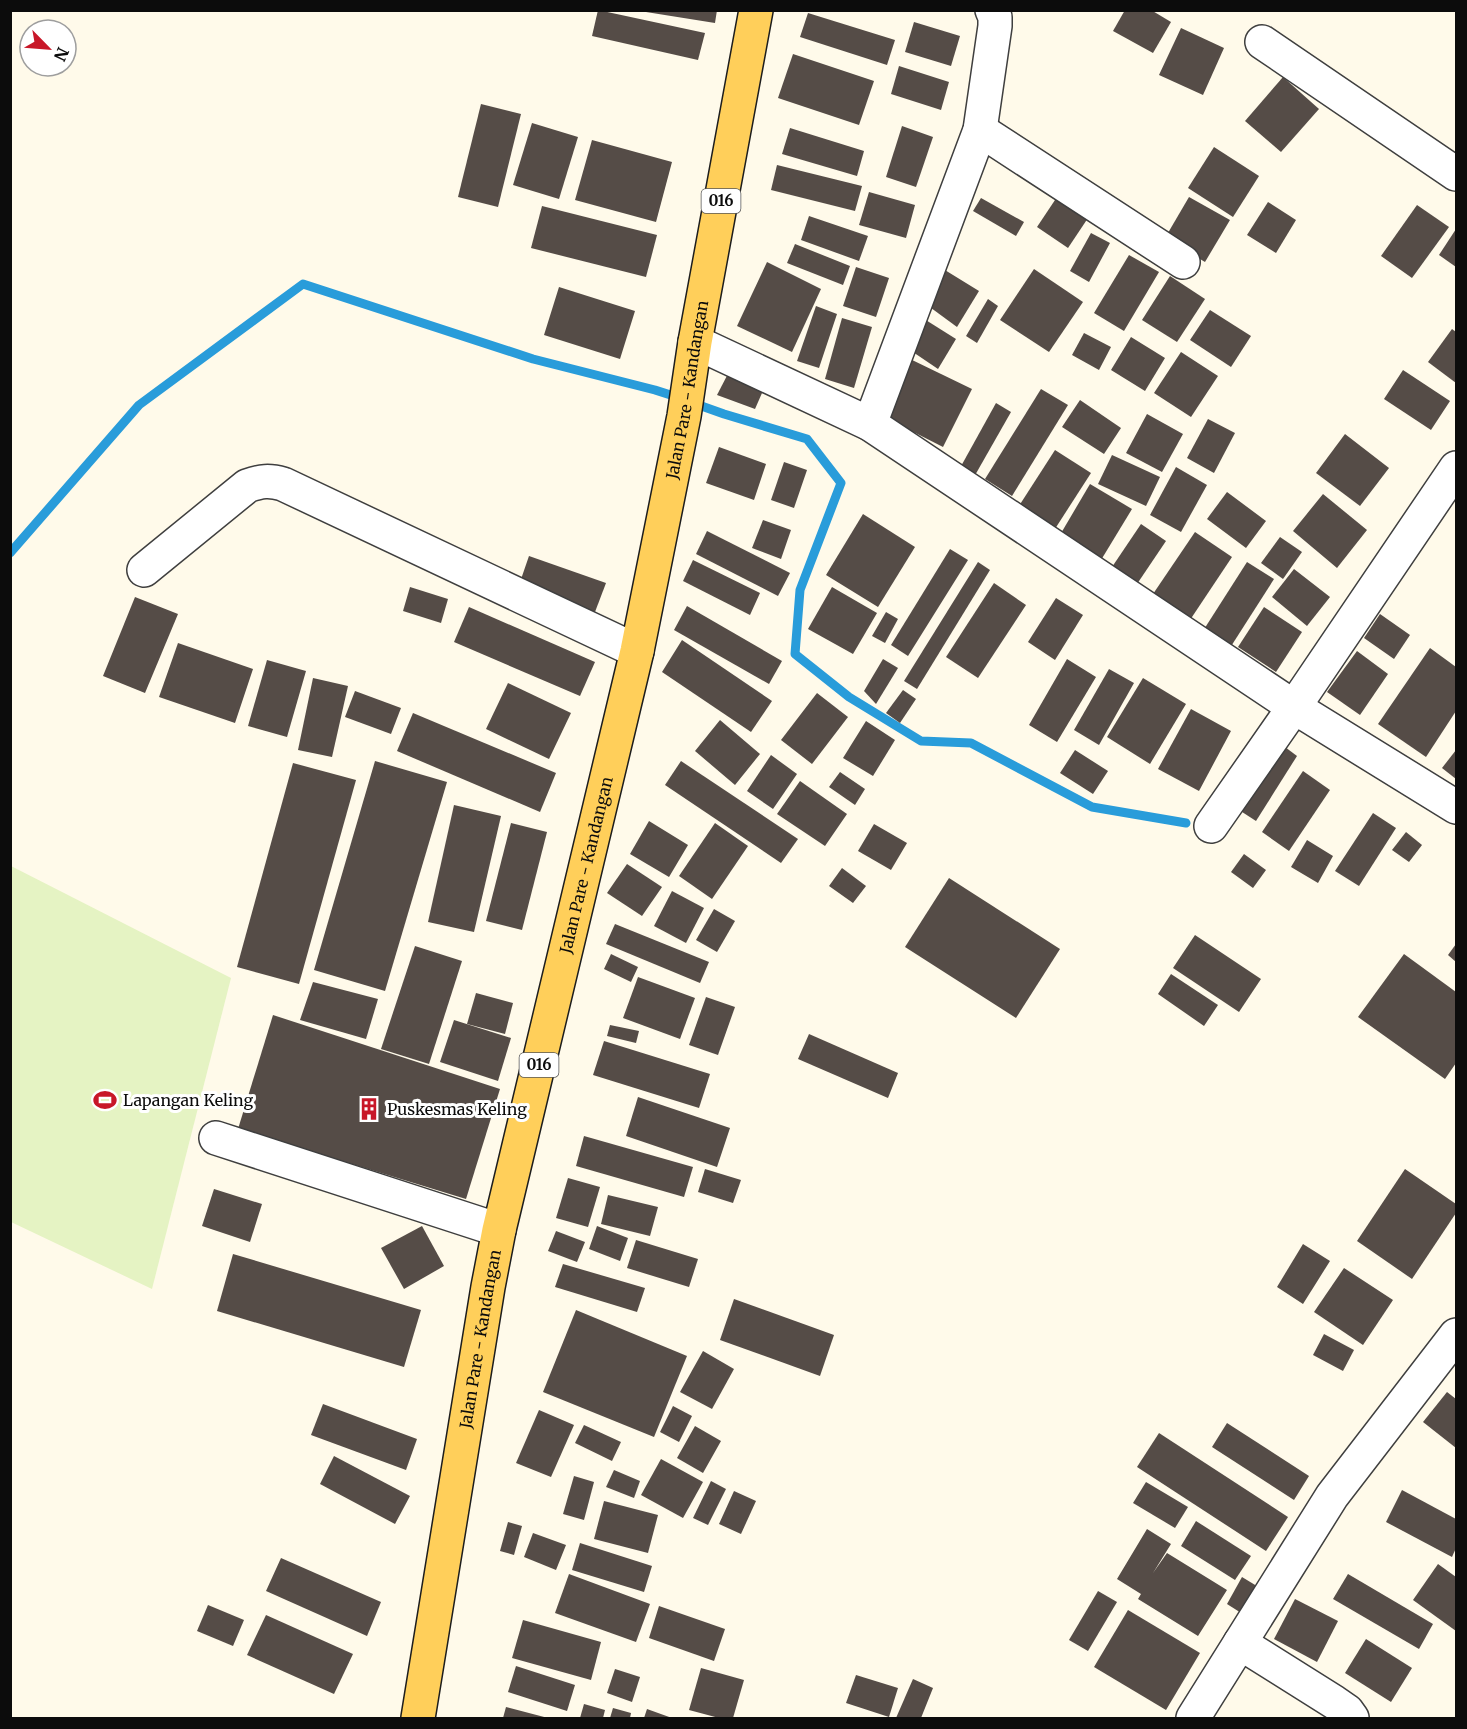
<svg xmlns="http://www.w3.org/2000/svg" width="1467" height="1729" font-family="Merriweather,serif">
<rect width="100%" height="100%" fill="#fffaea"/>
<polygon fill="#e5f3c3" points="11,866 231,978 152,1289 11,1222"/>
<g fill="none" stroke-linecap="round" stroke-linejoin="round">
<g stroke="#299cda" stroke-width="9">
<polyline points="693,403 724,414 807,439 841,483 800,590 795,654 849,697 921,741 971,743 1092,807 1186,823"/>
<polyline points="10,553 139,405 303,284 533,359 655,390 680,398"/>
</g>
</g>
<g fill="#554c47">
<polygon points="598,10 705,33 698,60 592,36"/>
<polygon points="646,10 717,10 715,23 646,12"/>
<polygon points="1125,10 1151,10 1171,22 1153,53 1113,31"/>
<polygon points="808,13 895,40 887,65 800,37"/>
<polygon points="914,22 960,36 951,66 905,52"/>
<polygon points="1181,28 1224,48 1203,95 1159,75"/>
<polygon points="793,54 874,81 859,125 778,98"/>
<polygon points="899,66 949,82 941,110 891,94"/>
<polygon points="1283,77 1319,109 1281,152 1245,121"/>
<polygon points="481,104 521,114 498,207 458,197"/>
<polygon points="532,123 578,137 559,199 513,185"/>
<polygon points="902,126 933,137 916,187 886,177"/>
<polygon points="790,128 864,151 857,176 782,154"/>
<polygon points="592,140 672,162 656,222 575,200"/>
<polygon points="1214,147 1259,176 1233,217 1188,188"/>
<polygon points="777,165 862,186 855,211 771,190"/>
<polygon points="869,192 915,205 906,238 859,225"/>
<polygon points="1059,194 1090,215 1068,248 1037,227"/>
<polygon points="1189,197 1230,220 1205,262 1165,238"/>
<polygon points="981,198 1024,222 1016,236 973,211"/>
<polygon points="1268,202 1296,220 1276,253 1247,235"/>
<polygon points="1417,205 1449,227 1412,278 1381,256"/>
<polygon points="542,206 657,235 646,277 531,248"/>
<polygon points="809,216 868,236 859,261 801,240"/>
<polygon points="1456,229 1456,267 1439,255"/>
<polygon points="1091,233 1110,243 1089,282 1070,271"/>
<polygon points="795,244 850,266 843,285 787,263"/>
<polygon points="1129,255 1159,272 1124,331 1094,313"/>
<polygon points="767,262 821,289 792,352 737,326"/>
<polygon points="856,267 889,278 876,317 843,306"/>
<polygon points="940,267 979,291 957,327 927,305"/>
<polygon points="1034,269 1083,302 1049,352 1000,320"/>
<polygon points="1170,276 1205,299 1177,342 1142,320"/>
<polygon points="559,287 635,311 620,359 544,335"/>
<polygon points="988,299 998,306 977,343 966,336"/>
<polygon points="816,306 837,314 819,368 797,361"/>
<polygon points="1210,310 1251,336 1231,367 1190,340"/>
<polygon points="921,317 956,339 938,369 907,348"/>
<polygon points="842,318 872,327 854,388 825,379"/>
<polygon points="1452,329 1456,332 1456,383 1428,362"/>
<polygon points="1084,333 1111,347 1099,370 1072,355"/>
<polygon points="1131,337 1165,358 1145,391 1111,370"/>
<polygon points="1181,352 1218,376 1191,417 1154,393"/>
<polygon points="908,358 972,389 943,447 880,415"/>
<polygon points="732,366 766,384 755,409 717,395"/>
<polygon points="1403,370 1450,401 1431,430 1384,399"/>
<polygon points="1041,389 1068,405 1012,496 985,479"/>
<polygon points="1080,400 1121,428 1104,454 1062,427"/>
<polygon points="996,403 1011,412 974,477 960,468"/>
<polygon points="1147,414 1183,434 1162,472 1126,453"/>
<polygon points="1208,419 1235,433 1214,473 1187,458"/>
<polygon points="1345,434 1389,468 1360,506 1316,473"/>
<polygon points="719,447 766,464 754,500 706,483"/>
<polygon points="1055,450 1091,473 1053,532 1017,509"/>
<polygon points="1112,455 1160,477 1146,506 1098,484"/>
<polygon points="784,462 807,470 794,508 771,500"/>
<polygon points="1176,467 1207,485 1181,532 1150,515"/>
<polygon points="1090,484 1132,509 1098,565 1057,540"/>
<polygon points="1227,492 1266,521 1246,548 1207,519"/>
<polygon points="1323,494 1367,530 1337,568 1293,531"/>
<polygon points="863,514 915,547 878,607 826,575"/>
<polygon points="763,520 791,530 781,559 752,548"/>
<polygon points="1141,524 1166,541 1135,587 1110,570"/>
<polygon points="707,531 790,573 778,596 696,554"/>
<polygon points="1195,532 1232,557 1190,620 1153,594"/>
<polygon points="1280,537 1302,552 1283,579 1261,563"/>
<polygon points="950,549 968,560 908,656 891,645"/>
<polygon points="529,556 606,583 595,612 519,585"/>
<polygon points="693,560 760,593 750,615 683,581"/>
<polygon points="978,562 990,570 917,689 904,681"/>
<polygon points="1247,562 1274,579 1228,651 1201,634"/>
<polygon points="1294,569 1330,597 1307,626 1272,597"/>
<polygon points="994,583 1026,605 978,678 946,657"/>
<polygon points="410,587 448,599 441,623 403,611"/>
<polygon points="832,587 877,613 853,654 808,629"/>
<polygon points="135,597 178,614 145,693 103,676"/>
<polygon points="1056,598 1083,615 1055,660 1028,642"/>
<polygon points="687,606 782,661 769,684 674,630"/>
<polygon points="469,607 595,662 580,696 454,642"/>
<polygon points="1264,607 1302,632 1276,672 1238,647"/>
<polygon points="886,612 898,619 885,643 872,636"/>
<polygon points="1380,614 1410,635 1394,659 1364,638"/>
<polygon points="682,640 772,701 751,732 662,672"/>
<polygon points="178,643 253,669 235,723 159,697"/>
<polygon points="1430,648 1456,667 1456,711 1426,757 1378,724"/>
<polygon points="1357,651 1388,674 1360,715 1327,692"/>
<polygon points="883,659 898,668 876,704 864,691"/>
<polygon points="1067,659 1096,677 1057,742 1029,725"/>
<polygon points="267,660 306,671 287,737 248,726"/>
<polygon points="1109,669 1134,683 1099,745 1074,730"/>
<polygon points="313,678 348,686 332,757 298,750"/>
<polygon points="1143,678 1186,704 1150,764 1107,737"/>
<polygon points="508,683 571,713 549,759 486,729"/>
<polygon points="903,690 916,699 900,723 886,713"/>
<polygon points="355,691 401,708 391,734 345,717"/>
<polygon points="817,693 848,717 812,764 781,740"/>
<polygon points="1191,709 1231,731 1199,791 1158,769"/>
<polygon points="413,713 556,773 540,812 397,751"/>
<polygon points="720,720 760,754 735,785 695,751"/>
<polygon points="866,721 895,740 873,776 843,758"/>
<polygon points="1281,744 1297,756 1256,821 1239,810"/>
<polygon points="1075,750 1108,771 1093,794 1060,773"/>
<polygon points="1456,750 1456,779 1442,768"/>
<polygon points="771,755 797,774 773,809 747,791"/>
<polygon points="375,761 447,782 385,991 314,970"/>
<polygon points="681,761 798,839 781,863 665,785"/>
<polygon points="293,763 356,780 299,984 237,967"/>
<polygon points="1303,771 1330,790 1289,851 1262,832"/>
<polygon points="840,772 865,789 855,805 829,787"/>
<polygon points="800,781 847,814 825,846 777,814"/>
<polygon points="454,805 501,816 474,932 428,922"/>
<polygon points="1373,813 1396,828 1359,886 1335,871"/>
<polygon points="649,821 688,845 669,877 630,854"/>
<polygon points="511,823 547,832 522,930 486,921"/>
<polygon points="715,823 748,846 712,899 679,876"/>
<polygon points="874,824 907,843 891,870 858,851"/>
<polygon points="1406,832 1422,845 1409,862 1392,850"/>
<polygon points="1307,840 1333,856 1318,883 1291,867"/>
<polygon points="1244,854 1266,870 1253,888 1231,872"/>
<polygon points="627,864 662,887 642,916 607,893"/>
<polygon points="842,868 866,886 853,903 829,886"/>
<polygon points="949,878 1060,949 1016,1018 905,947"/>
<polygon points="672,891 704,908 686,943 654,926"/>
<polygon points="714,909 735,921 717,952 696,940"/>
<polygon points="615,924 709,962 700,983 606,944"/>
<polygon points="1195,935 1261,979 1239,1012 1173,968"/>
<polygon points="1456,944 1456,962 1448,955"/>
<polygon points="415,946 462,961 429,1064 381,1049"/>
<polygon points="611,954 638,967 631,982 604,969"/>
<polygon points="1404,954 1456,992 1456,1063 1445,1079 1358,1017"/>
<polygon points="1171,974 1218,1005 1204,1026 1158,994"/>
<polygon points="638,977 695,998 680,1039 623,1018"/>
<polygon points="313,982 378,999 366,1039 300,1020"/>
<polygon points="476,993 513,1003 505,1034 467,1024"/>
<polygon points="706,997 735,1007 718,1055 689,1045"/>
<polygon points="273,1015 500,1089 466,1199 238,1129"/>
<polygon points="454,1020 511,1038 498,1081 440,1062"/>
<polygon points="610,1025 639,1031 636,1043 607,1036"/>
<polygon points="809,1034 898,1073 888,1098 798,1059"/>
<polygon points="604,1041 710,1074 699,1108 593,1075"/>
<polygon points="638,1097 730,1128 717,1167 626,1136"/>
<polygon points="584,1136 693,1167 684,1197 576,1166"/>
<polygon points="705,1169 741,1180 733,1203 698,1192"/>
<polygon points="1405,1169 1456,1204 1456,1213 1412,1279 1357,1241"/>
<polygon points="568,1178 600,1187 588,1227 556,1218"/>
<polygon points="214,1189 262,1204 250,1242 202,1226"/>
<polygon points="608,1195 658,1207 650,1236 601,1224"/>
<polygon points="422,1226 444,1266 404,1289 381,1248"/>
<polygon points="597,1226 628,1238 620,1261 589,1249"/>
<polygon points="556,1231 585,1242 577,1262 548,1251"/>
<polygon points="636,1240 698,1259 689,1287 627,1268"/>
<polygon points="1303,1244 1330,1261 1303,1304 1277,1287"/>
<polygon points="233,1254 421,1310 404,1367 217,1311"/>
<polygon points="563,1264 645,1288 637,1312 555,1287"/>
<polygon points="1344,1268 1393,1300 1363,1345 1314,1312"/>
<polygon points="734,1299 834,1335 820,1376 720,1340"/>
<polygon points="576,1310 687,1356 654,1437 543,1392"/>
<polygon points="1324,1334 1354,1350 1343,1371 1313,1355"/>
<polygon points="703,1351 734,1369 712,1409 680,1392"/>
<polygon points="1447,1392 1456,1399 1456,1448 1423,1422"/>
<polygon points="323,1404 417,1439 406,1470 311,1435"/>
<polygon points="673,1406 692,1416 679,1442 660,1432"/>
<polygon points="539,1410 574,1425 551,1477 516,1463"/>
<polygon points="1227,1423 1309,1476 1294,1500 1212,1447"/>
<polygon points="584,1425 621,1442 612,1461 575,1443"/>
<polygon points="695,1426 721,1441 703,1473 677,1458"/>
<polygon points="1159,1433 1288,1517 1266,1551 1137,1467"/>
<polygon points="334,1456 410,1496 395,1524 320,1484"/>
<polygon points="661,1459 703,1482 683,1518 641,1495"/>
<polygon points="614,1470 640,1481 634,1498 606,1487"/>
<polygon points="574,1476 594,1482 584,1520 563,1514"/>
<polygon points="711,1481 726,1489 708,1525 693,1518"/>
<polygon points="1146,1482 1188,1507 1175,1528 1133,1503"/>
<polygon points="1402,1490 1456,1519 1456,1548 1452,1557 1386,1522"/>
<polygon points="734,1491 756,1501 741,1534 719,1524"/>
<polygon points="604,1501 658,1515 648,1553 594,1539"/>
<polygon points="1196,1521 1251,1556 1235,1580 1181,1546"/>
<polygon points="508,1522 522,1526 514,1555 500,1551"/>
<polygon points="1147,1529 1171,1544 1153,1573 1167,1553 1227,1590 1198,1636 1138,1599 1141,1594 1117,1579"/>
<polygon points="533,1533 566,1545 556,1570 524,1557"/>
<polygon points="580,1543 652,1566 644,1592 572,1570"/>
<polygon points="281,1558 381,1602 367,1636 266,1591"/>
<polygon points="1438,1564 1456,1577 1456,1631 1413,1600"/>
<polygon points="569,1574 650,1604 636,1642 555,1613"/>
<polygon points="1348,1574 1433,1624 1419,1649 1333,1599"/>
<polygon points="1242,1577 1265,1591 1249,1618 1227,1604"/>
<polygon points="1098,1591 1117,1602 1088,1651 1069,1640"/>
<polygon points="1295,1599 1338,1621 1317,1662 1274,1639"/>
<polygon points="208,1605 244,1620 233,1646 197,1631"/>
<polygon points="659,1606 725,1629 714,1661 649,1638"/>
<polygon points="1128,1610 1200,1653 1166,1710 1094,1667"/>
<polygon points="266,1615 353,1654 334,1694 247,1655"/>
<polygon points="523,1620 601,1642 591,1680 512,1658"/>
<polygon points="1366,1639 1412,1668 1391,1702 1345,1673"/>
<polygon points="516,1666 575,1685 567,1711 508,1692"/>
<polygon points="701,1668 744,1680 733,1718 719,1718 689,1710"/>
<polygon points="615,1669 640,1677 632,1702 607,1693"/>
<polygon points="856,1675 898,1688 889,1717 846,1703"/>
<polygon points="913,1679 933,1688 921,1718 896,1718"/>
<polygon points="584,1704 605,1710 603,1718 580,1718"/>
<polygon points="506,1707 548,1718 503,1718"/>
<polygon points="613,1708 631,1713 630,1718 610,1718"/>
<polygon points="647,1709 672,1718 644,1718"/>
</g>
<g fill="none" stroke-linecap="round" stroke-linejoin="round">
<g stroke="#3f3f3f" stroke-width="36">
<g id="minor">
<polyline points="1262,42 1456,174"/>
<polyline points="980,130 1183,262"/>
<polyline points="695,342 870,424 1294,707 1456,807"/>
<polyline points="870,424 980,130 995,26 995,17 992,10"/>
<path d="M144,570L247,486C261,481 269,480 283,484L637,651"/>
<polyline points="1211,826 1294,707 1456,468"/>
<polyline points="216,1138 499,1230"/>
<polyline points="1240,1643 1334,1702 1347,1711 1352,1718"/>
<polyline points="1193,1718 1332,1496 1456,1335"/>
</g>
</g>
<g stroke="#1d1d1d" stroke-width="36">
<g id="major">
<path id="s1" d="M418,1718L488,1287L499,1230L637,651L684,416L695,342L756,10"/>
</g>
</g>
<use href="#minor" stroke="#fff" stroke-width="33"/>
<use href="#major" stroke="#ffcf5a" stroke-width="33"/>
</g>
<defs>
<g id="stadium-bare" transform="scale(1.8)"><path d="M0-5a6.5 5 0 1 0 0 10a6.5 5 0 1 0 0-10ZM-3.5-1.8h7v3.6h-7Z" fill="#c81728" stroke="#fff" stroke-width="2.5" paint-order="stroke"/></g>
<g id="building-bare" transform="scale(1.8)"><path d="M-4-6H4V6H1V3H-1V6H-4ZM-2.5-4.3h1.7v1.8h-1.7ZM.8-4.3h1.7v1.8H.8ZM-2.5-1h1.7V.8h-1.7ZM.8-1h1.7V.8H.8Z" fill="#c81728" stroke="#fff" stroke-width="2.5" paint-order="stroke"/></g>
</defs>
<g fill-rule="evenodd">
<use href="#stadium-bare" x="105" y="1100"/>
<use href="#building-bare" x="369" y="1109"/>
</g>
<g text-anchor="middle" stroke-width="6" stroke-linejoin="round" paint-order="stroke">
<g fill="#fff" stroke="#555" stroke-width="1.5">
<rect x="701.5" y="189" width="39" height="24" rx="4.5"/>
<rect x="519.5" y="1053" width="39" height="24" rx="4.5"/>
</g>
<g font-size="15" font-weight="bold" fill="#0c0c0c">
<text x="721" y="206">016</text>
<text x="539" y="1070">016</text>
</g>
<g font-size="16" fill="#0c0c0c" stroke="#fff">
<text dy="6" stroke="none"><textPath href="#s1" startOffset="1356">Jalan Pare - Kandangan</textPath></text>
<text dy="6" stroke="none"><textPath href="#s1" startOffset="870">Jalan Pare - Kandangan</textPath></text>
<text dy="6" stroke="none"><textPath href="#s1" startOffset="384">Jalan Pare - Kandangan</textPath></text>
</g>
<g font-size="16" fill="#0c0c0c" stroke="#fff" text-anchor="start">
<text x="123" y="1106">Lapangan Keling</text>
<text x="387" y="1115">Puskesmas Keling</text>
</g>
</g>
<rect width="1467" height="1729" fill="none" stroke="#0c0c0c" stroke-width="24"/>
<g transform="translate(48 48) rotate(115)"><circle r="28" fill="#ffffff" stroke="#9e9e9e" stroke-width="1.5"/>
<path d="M0-4.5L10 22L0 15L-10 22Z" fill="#c81728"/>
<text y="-9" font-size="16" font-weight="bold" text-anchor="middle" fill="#0c0c0c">N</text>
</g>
</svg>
